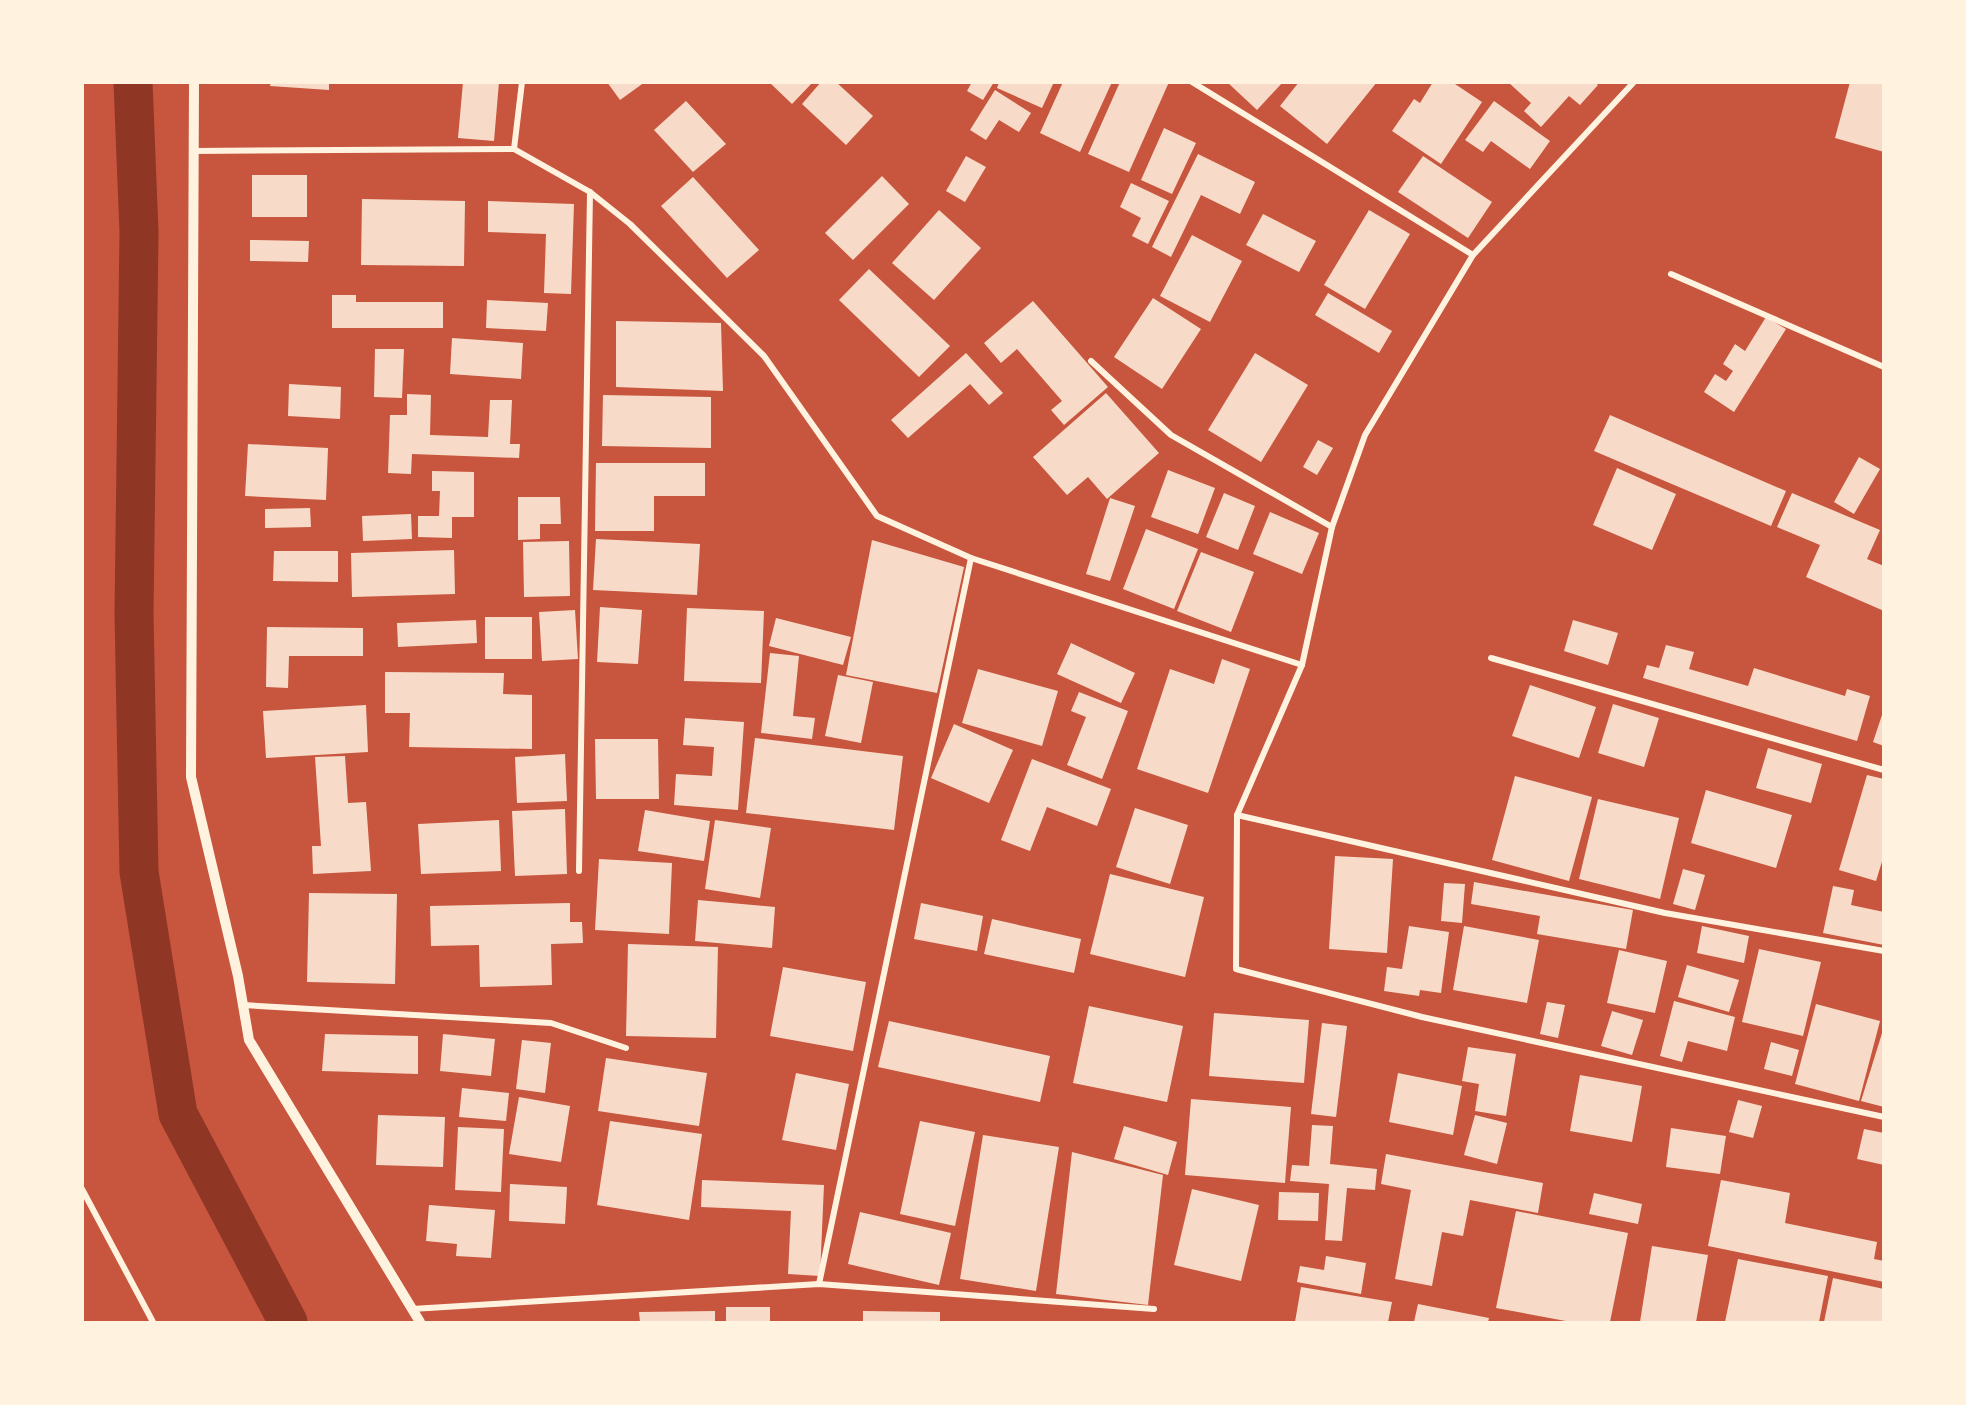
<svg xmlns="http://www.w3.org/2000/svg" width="1966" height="1405" font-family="'Golos Text',sans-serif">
<rect width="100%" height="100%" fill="#c8553d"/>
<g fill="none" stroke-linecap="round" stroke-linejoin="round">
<polyline stroke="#8f3625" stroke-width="39" points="133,82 139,232 134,613 139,872 178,1114 288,1322"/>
</g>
<g fill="#f7dbc8">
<polygon points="271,82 329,82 329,90 270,86"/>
<polygon points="463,82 499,82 494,141 458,138"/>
<polygon points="607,82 645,82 620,100"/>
<polygon points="769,82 813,82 792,104"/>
<polygon points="821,82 836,82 873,116 846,145 802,104"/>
<polygon points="972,82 994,82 983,100 967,91"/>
<polygon points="999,82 1054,82 1042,108 997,88"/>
<polygon points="1063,82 1112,82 1080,152 1040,133"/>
<polygon points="1120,82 1169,82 1129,172 1088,154"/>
<polygon points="1227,82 1283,82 1257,110"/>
<polygon points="1299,82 1377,82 1327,144 1280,106"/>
<polygon points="1433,82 1452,82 1482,102 1441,164 1392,131 1414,99 1420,103"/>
<polygon points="1508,82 1595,82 1598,85 1580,105 1569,96 1541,127 1524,111 1531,103"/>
<polygon points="1850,82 1884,82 1884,152 1835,138"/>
<polygon points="995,90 1031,113 1019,132 999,120 986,140 970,130"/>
<polygon points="686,101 726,144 693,172 654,130"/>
<polygon points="1494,101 1550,141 1530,169 1491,141 1483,152 1465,140"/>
<polygon points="1164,128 1196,143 1172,194 1141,180"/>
<polygon points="1198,154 1255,182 1240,214 1201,195 1171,257 1152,247"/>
<polygon points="966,156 986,167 965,202 946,191"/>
<polygon points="1423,156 1492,202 1468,238 1398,192"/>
<rect x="252" y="175" width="55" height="42"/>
<polygon points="882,176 909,204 853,260 825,233"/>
<polygon points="693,177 759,250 727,278 661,206"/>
<polygon points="1131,183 1169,201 1148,244 1132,236 1141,218 1120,207"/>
<polygon points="362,199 465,201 464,266 361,265"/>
<polygon points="488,201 574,204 571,294 544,293 546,234 488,232"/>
<polygon points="939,210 981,248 934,300 892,263"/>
<polygon points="1369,210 1410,234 1365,309 1324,285"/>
<polygon points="1263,214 1316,241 1299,272 1246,245"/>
<polygon points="1192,235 1242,261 1210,322 1160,296"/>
<polygon points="250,240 309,241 308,262 250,261"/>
<polygon points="869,269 950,346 919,377 839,300"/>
<polygon points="1328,293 1392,331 1379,353 1315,315"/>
<polygon points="332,295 356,295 356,302 443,302 443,328 332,328"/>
<polygon points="1153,298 1201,329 1162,389 1114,357"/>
<polygon points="487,300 548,303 546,331 486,328"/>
<polygon points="1033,301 1108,387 1064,425 1051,410 1062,401 1017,349 1001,363 984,343"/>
<polygon points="1766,317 1786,329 1734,412 1704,392 1715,374 1726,381 1733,371 1723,364 1735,344 1745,351"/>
<polygon points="616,321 721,323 723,391 616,387"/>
<polygon points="452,338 523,343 521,379 450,374"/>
<polygon points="375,349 404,349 402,398 374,397"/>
<polygon points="966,353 1003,393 989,405 970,384 908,438 891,420"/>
<polygon points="1255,353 1308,385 1261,462 1208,430"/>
<polygon points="289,384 341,387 340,419 288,416"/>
<polygon points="1106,393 1159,453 1107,499 1088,477 1067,495 1033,457"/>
<polygon points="407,394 431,395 430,435 488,437 490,400 512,400 510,444 520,444 519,458 412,454 411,474 388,473 390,415 407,415"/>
<polygon points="603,395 711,397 711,448 602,446"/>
<polygon points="1610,415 1786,491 1771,526 1594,451"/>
<polygon points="1318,440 1333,448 1317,475 1303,467"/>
<polygon points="248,444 328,448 326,500 245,496"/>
<polygon points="1859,457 1880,469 1854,514 1834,502"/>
<polygon points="596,463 705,463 705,496 654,496 654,531 595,531"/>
<polygon points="1617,468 1676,494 1652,550 1593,525"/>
<polygon points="1168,470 1215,488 1198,534 1151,517"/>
<polygon points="432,471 474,472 474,517 452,517 452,538 418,537 418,516 439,516 440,491 432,491"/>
<polygon points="1224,493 1255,506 1238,550 1206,537"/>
<polygon points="1792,493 1880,530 1867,559 1884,566 1884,611 1806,577 1820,545 1777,527"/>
<polygon points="518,497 560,497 561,524 540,524 540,539 518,540"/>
<polygon points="1110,498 1135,506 1110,581 1086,574"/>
<polygon points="310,508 311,527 265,528 265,509"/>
<polygon points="1270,512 1319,533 1302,574 1253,554"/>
<polygon points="411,514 412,539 363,541 362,516"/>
<polygon points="1146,529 1198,549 1174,609 1123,589"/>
<polygon points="596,539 700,544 697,595 593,590"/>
<polygon points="872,540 964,567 937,693 846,675"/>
<polygon points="569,541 570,596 524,597 523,542"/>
<polygon points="454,550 455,594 352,597 351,553"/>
<polygon points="274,551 338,551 338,582 273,581"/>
<polygon points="1201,552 1254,572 1231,632 1177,611"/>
<polygon points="600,607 642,610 638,664 597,662"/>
<polygon points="687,608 764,611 761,683 684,681"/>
<polygon points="575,610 578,659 542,661 539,612"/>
<rect x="485" y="617" width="47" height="42"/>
<polygon points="776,618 851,637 843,665 769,646"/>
<polygon points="476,620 477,643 398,647 397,623"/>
<polygon points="1573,620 1618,633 1608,665 1564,651"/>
<polygon points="267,627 363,628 363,656 289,656 288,688 266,687"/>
<polygon points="1071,643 1135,673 1121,703 1057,674"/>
<polygon points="1666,645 1694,652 1689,669 1748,686 1754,668 1845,696 1847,689 1870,696 1857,741 1643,678 1647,665 1659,668"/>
<polygon points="770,653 799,656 793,716 815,718 812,739 761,733"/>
<polygon points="1222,659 1250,669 1208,793 1137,769 1170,669 1214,684"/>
<polygon points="978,669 1058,691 1042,746 962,723"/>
<polygon points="385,672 504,673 503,694 532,695 532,749 409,747 410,713 385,713"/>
<polygon points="838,675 873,682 861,743 825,736"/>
<polygon points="1530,685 1596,707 1579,758 1512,736"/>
<polygon points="1079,692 1128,711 1102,779 1067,765 1086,717 1071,711"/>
<polygon points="1613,704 1659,718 1644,767 1598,753"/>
<polygon points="366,705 368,752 266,758 263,711"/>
<polygon points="1883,712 1884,712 1884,746 1873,742"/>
<polygon points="685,718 744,722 738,810 674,805 676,774 712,776 714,747 683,745"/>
<polygon points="954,724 1013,750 989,803 931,778"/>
<polygon points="755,738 903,756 894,830 746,813"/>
<polygon points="595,739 658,739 659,799 596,799"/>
<polygon points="1768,748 1822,764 1811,803 1756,788"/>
<polygon points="565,754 567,801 517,803 515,757"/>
<polygon points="345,756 348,803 366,802 371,871 313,874 312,846 321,846 315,757"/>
<polygon points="1032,759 1111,789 1097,826 1047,807 1030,851 1001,840"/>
<polygon points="1867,775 1884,779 1884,855 1876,881 1839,870"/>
<polygon points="1515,776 1592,797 1569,881 1492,860"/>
<polygon points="1706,790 1792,815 1776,868 1691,843"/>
<polygon points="1598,799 1679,818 1660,899 1579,879"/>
<polygon points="1135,808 1188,825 1170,884 1116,867"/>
<polygon points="565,809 567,874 515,876 512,811"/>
<polygon points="645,810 710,821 704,861 638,851"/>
<polygon points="499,820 501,871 421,874 418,824"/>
<polygon points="715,820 771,828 760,898 705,889"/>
<polygon points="1335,856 1393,859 1387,953 1329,949"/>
<polygon points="599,859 672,863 669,934 595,930"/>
<polygon points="1683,869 1705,875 1695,910 1673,904"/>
<polygon points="1110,874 1204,897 1185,977 1090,954"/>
<polygon points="1474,882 1633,910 1626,949 1537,934 1540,916 1471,904"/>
<polygon points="1444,883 1465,884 1462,923 1441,921"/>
<polygon points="1833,886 1854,890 1851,905 1884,912 1884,945 1823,933"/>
<polygon points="309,893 397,894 395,984 307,982"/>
<polygon points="698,900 775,907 772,948 695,941"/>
<polygon points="570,903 570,922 582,922 583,943 551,944 552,985 480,987 479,945 431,946 430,906"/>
<polygon points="921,903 983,916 977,951 914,939"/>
<polygon points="992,919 1081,939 1074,973 984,954"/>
<polygon points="1409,926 1449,932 1441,993 1420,990 1419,996 1384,991 1387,967 1402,969"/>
<polygon points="1464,926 1539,940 1527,1003 1453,990"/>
<polygon points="1702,926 1749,936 1744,963 1697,953"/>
<polygon points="628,944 718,947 716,1038 626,1036"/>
<polygon points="1759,949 1821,962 1803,1036 1742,1022"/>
<polygon points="1619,950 1667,961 1655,1013 1607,1003"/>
<polygon points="1687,965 1739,980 1729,1012 1678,997"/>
<polygon points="783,967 866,982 853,1051 770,1036"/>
<polygon points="1674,1001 1735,1017 1727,1051 1688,1041 1682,1062 1660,1056"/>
<polygon points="1547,1002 1565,1005 1558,1038 1540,1034"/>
<polygon points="1816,1004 1880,1021 1859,1101 1795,1084"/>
<polygon points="1089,1006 1183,1026 1167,1102 1073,1083"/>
<polygon points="1612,1011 1643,1020 1632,1055 1601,1046"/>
<polygon points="1214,1013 1309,1020 1304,1083 1209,1076"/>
<polygon points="889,1021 1050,1056 1040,1102 878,1067"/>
<polygon points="1322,1023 1347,1026 1336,1117 1311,1114"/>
<polygon points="1883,1030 1884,1031 1884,1107 1861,1101"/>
<polygon points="325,1034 418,1036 418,1074 322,1071"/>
<polygon points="443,1034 495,1039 491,1076 440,1071"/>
<polygon points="522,1040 551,1043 545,1093 516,1089"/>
<polygon points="1771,1042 1799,1050 1792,1076 1764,1069"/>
<polygon points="1468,1047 1516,1054 1506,1116 1475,1111 1479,1084 1462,1081"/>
<polygon points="606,1058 707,1073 699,1126 598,1111"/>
<polygon points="796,1073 849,1084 836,1150 782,1140"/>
<polygon points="1398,1073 1462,1086 1453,1135 1389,1122"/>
<polygon points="1580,1075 1642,1086 1632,1142 1570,1131"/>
<polygon points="462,1088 509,1093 506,1121 459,1117"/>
<polygon points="519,1097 570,1106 561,1162 509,1154"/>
<polygon points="1191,1099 1291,1107 1285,1183 1185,1175"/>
<polygon points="1738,1100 1762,1106 1753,1138 1729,1132"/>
<polygon points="378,1115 445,1117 443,1167 376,1165"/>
<polygon points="1475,1115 1507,1123 1497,1164 1464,1155"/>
<polygon points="610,1121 702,1134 689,1220 597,1205"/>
<polygon points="920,1121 975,1132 955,1226 900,1214"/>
<polygon points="1312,1125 1333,1126 1330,1164 1377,1169 1375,1190 1347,1188 1342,1241 1325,1240 1329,1184 1290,1181 1292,1165 1309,1166"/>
<polygon points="1124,1126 1177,1142 1168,1175 1114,1159"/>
<polygon points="458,1127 504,1129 501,1192 455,1190"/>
<polygon points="1671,1128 1726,1136 1720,1174 1666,1167"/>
<polygon points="1864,1129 1884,1133 1884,1165 1857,1159"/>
<polygon points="983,1135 1059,1147 1036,1291 960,1279"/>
<polygon points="1072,1152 1163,1175 1148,1305 1056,1294"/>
<polygon points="1386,1154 1543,1183 1538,1213 1470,1200 1463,1236 1442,1232 1432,1286 1395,1279 1411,1190 1381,1184"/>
<polygon points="702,1180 824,1185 820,1276 788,1274 791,1211 701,1207"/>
<polygon points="1721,1180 1790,1193 1785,1223 1877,1242 1874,1259 1884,1261 1884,1282 1708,1246"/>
<polygon points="510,1184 567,1187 565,1224 509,1221"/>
<polygon points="1192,1189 1259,1205 1241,1281 1174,1265"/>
<polygon points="1279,1192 1319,1193 1318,1221 1278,1220"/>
<polygon points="1594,1193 1642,1204 1638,1224 1589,1214"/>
<polygon points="429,1205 495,1210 491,1258 456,1256 457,1244 426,1241"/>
<polygon points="1516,1211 1628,1233 1610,1322 1571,1322 1496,1308"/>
<polygon points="860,1212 951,1233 939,1285 848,1264"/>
<polygon points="1652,1246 1708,1255 1696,1322 1640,1322"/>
<polygon points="1326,1256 1366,1263 1361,1294 1297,1282 1300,1266 1324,1270"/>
<polygon points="1738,1259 1828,1276 1819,1322 1725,1322"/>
<polygon points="1833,1278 1884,1289 1884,1322 1824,1322"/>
<polygon points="1301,1287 1392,1302 1388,1322 1295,1322"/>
<polygon points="1418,1304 1489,1318 1488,1322 1414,1322"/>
<rect x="726" y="1307" width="44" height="15"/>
<polygon points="715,1311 715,1322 640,1322 639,1312"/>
<polygon points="863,1311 940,1312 940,1322 863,1322"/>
</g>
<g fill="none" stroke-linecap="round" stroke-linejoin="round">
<g stroke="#fff3e0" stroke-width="6">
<polyline points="1192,82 1473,255"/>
<polyline points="514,149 522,82"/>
<polyline points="192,151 514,149 590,192 630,224 764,356 877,516 971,558 1302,665 1237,815 1236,969 1422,1017 1884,1117"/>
<polyline points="1671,274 1884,367"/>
<polyline points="1091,361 1171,435 1332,527"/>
<polyline points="1491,658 1884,770"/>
<polyline points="1302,665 1332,527 1365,435 1473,255 1634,82"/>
<polyline points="1237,815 1665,913 1884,951"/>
<polyline points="579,871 590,192"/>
<polyline points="243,1005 551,1023 626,1048"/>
<polyline points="82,1189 153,1322"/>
<polyline points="819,1284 971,558"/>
<polyline points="412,1309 819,1284 1154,1309"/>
</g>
<polyline stroke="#fff3e0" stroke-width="10" points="194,82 191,777 238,976 249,1040 420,1322"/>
</g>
<rect width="1966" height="1405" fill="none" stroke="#fff3e0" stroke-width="168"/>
</svg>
